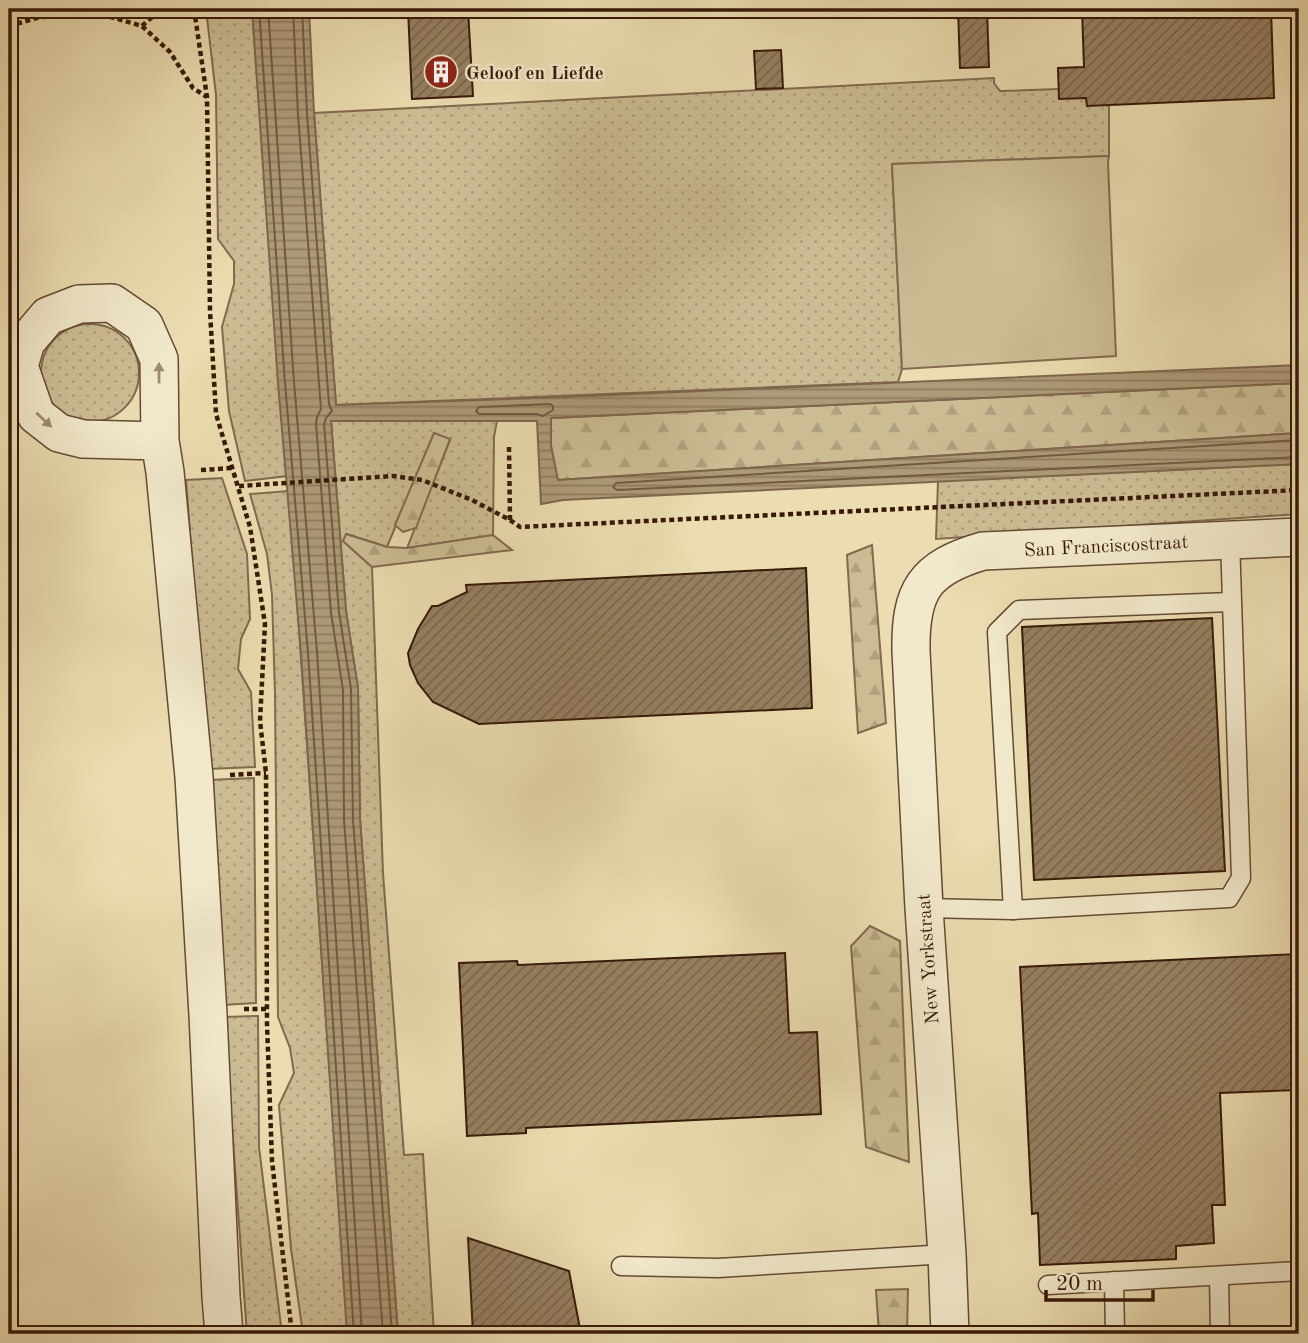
<svg xmlns="http://www.w3.org/2000/svg" width="1308" height="1343" font-family="'Old Standard TT',serif">
<defs>
<pattern id="grass-dots" width="8" height="8" patternUnits="userSpaceOnUse" patternTransform="scale(1.75)"><rect width="8" height="8" fill="#ccbc94"/><path d="M2 2h.1M6 6h.1" fill="none" stroke="#b0a17e" stroke-width="1.8" stroke-linecap="round"/></pattern>
<pattern id="forest-firs" width="22" height="20" patternUnits="userSpaceOnUse" patternTransform="scale(1.75)"><rect width="22" height="20" fill="#ccbc94"/><path d="M5 1l3.5 6h-7zM16 11l3.5 6h-7z" fill="#b0a17e"/></pattern>
<pattern id="water-rules" width="6" height="5" patternUnits="userSpaceOnUse" patternTransform="scale(1.75)"><rect width="6" height="5" fill="#ae9a78"/><path d="M0 2.5h6" fill="none" stroke="#8e7d60"/></pattern>
<pattern id="building-hatch" width="6" height="6" patternUnits="userSpaceOnUse" patternTransform="scale(1.75)"><rect width="6" height="6" fill="#957f60"/><path d="M-1 1l2-2M0 6l6-6M5 7l2-2" fill="none" stroke="#7a674d"/></pattern>
</defs>
<rect width="100%" height="100%" fill="#ebddb1"/>
<filter id="stains"><feTurbulence type="fractalNoise" baseFrequency=".00286" numOctaves="4"/><feColorMatrix values="0 0 0 0 .2 0 0 0 0 .09 0 0 0 0 .02 0 0 0 .5 -.17"/></filter>
<radialGradient id="worn" r=".72"><stop offset=".6" stop-color="#630" stop-opacity="0"/><stop offset="1" stop-color="#630" stop-opacity=".3"/></radialGradient>
<g fill="url(#grass-dots)" stroke="#826a4e" stroke-width="2">
<polygon points="206,9 252,9 287,476 245,481 229,411 222,327 234,284 234,261 218,239 216,95"/>
<polygon points="994,78 994,83 1000,91 1088,88 1109,107 1109,156 892,164 902,369 898,382 336,405 314,113"/>
<circle cx="90" cy="373" r="49"/>
<polygon points="331,421 497,421 494,437 493,535 407,548 450,440 434,433 387,547 347,534 343,541 372,567 383,873 404,1155 423,1154 434,1334 398,1334 360,819 358,688 346,611"/>
<polygon points="1299,464 1299,514 936,539 938,481"/>
<polygon points="222,478 247,554 250,619 241,639 238,669 251,692 255,767 208,769 186,480"/>
<polygon points="288,491 296,587 348,1334 303,1334 291,1249 279,1105 294,1073 290,1048 278,1017 275,694 272,595 267,554 250,494"/>
<polygon points="254,778 256,1003 223,1005 208,780"/>
<polygon points="258,1016 259,1147 282,1334 247,1334 224,1017"/>
</g>
<g fill="url(#forest-firs)" stroke="#826a4e" stroke-width="2">
<polygon points="1299,383 1299,433 557,480 551,446 551,418"/>
<polygon points="434,433 450,439 416,528 403,532 395,525"/>
<polygon points="346,534 387,547 407,548 493,535 512,550 372,567 343,541"/>
<polygon points="872,545 886,723 858,733 847,555"/>
<polygon points="870,926 900,941 909,1162 866,1147 851,946"/>
<polygon points="908,1289 907,1334 879,1334 876,1290"/>
</g>
<polygon fill="#ccbc94" stroke="#826a4e" stroke-width="2" points="1109,156 1108,162 1116,356 902,369 892,164"/>
<polygon fill="url(#water-rules)" stroke="#7e664b" stroke-width="2" points="252,9 309,9 314,113 336,405 564,397 1299,365 1299,383 551,418 551,446 558,480 1299,433 1299,464 563,500 541,504 537,421 331,421 346,611 358,688 360,819 398,1334 347,1334 301,653 278,383"/>
<g fill="none" stroke-linecap="round" stroke-linejoin="round">
<g stroke="#725a40" stroke-width="2">
<polyline points="259,9 285,383 308,653 354,1334"/>
<polyline points="268,9 294,382 317,652 362,1334"/>
<polyline points="293,9 298,115 321,409 317,417 316,424 331,613 343,690 344,820 383,1334"/>
<polyline points="302,9 307,114 329,404 332,411 326,418 324,424 339,612 351,689 353,820 392,1334"/>
<polygon points="550,404 553,406 553,410 543,416 536,414 479,414 476,411 479,407"/>
<polyline points="1299,440 616,483 613,487 617,490 1299,457"/>
</g>
</g>
<g fill="url(#building-hatch)" stroke="#371908" stroke-width="2">
<polygon points="408,9 468,9 473,96 412,99"/>
<polygon points="958,9 987,9 989,67 960,68"/>
<polygon points="1082,9 1271,9 1274,98 1087,106 1086,98 1059,99 1058,68 1084,67"/>
<polygon points="781,50 783,88 756,89 754,51"/>
<polygon points="806,568 812,708 479,724 433,702 418,683 410,665 408,653 418,629 432,606 438,606 467,592 466,585"/>
<polygon points="1212,618 1225,871 1034,880 1022,627"/>
<polygon points="785,953 789,1033 817,1032 821,1114 526,1128 526,1133 467,1136 459,963 517,961 518,965"/>
<polygon points="1299,954 1299,1090 1220,1093 1225,1205 1212,1205 1214,1243 1176,1246 1176,1259 1040,1265 1038,1213 1032,1214 1020,967"/>
<polygon points="468,1238 569,1271 581,1334 473,1334"/>
</g>
<g fill="none" stroke-linecap="round" stroke-linejoin="round">
<g stroke="#644a32" stroke-width="21">
<g id="lane">
<polyline points="924,908 1013,910 1229,898 1241,878 1230,539"/>
<polyline points="1013,910 997,632 1019,610 1231,602"/>
<polyline points="621,1266 718,1268 947,1254"/>
<polyline points="1219,1276 1220,1334"/>
<polyline points="1114,1281 1115,1334"/>
<polyline points="1048,1285 1299,1271"/>
</g>
</g>
<g stroke="#644a32" stroke-width="40">
<g id="street">
<polyline points="160,441 83,439 59,433 36,415 19,366 26,342 48,316 79,304 112,303 144,325 159,359 160,441 165,472 194,777 208,1015 221,1297 224,1334"/>
<path d="M950,1334L947,1254L924,908L911,651C910,591 924,568 983,551L1299,537"/>
</g>
</g>
<g stroke="#371908" stroke-width="4.5" stroke-dasharray="5 3.5" stroke-linecap="butt">
<polyline points="194,9 207,97 210,311 216,414 250,527 265,624 260,721 266,773 267,1024 272,1161 292,1334"/>
<polyline points="9,26 40,17 104,15 142,26 170,52 193,88 207,97"/>
<polyline points="142,26 161,9"/>
<polyline points="509,447 510,520"/>
<polyline points="201,470 232,468"/>
<polyline points="239,486 393,476 422,480 472,500 510,520 520,527 1299,490"/>
<polyline points="230,775 266,773"/>
<polyline points="244,1009 266,1009"/>
</g>
<use href="#lane" stroke="#f2e9cc" stroke-width="18"/>
<use href="#street" stroke="#f2e9cc" stroke-width="37"/>
</g>
<defs><path id="oneway-solid" d="M-6-.8H1V-3.2L6.5 0L1 3.2V.8H-6Z" transform="scale(1.75)"/></defs>
<g fill="#9e8b74">
<use href="#oneway-solid" transform="translate(159 373) rotate(-90)"/>
<use href="#oneway-solid" transform="translate(44 420) rotate(43)"/>
</g>
<defs>
<g id="building-disc" transform="scale(1.75)"><circle r="9.5" fill="#8f2418" stroke="#f2e9cc"/><path d="M-4-6H4V6H1V3H-1V6H-4ZM-2.5-4.3h1.7v1.8h-1.7ZM.8-4.3h1.7v1.8H.8ZM-2.5-1h1.7V.8h-1.7ZM.8-1h1.7V.8H.8Z" fill="#fff"/></g>
</defs>
<g fill-rule="evenodd">
<use href="#building-disc" x="441" y="72"/>
</g>
<g text-anchor="middle" stroke-width="5" stroke-linejoin="round" paint-order="stroke">
<g font-size="19" font-weight="bold" fill="#371908" stroke="#f2e9cc" text-anchor="start">
<text x="466" y="79">Geloof en Liefde</text>
</g>
<g font-size="19" fill="#371908" stroke="#f2e9cc">
<text transform="translate(1106 545) rotate(-3)" y="7">San Franciscostraat</text>
<text transform="translate(927 959) rotate(-94)" y="7">New Yorkstraat</text>
</g>
</g>
<rect width="1308" height="1343" fill="none" stroke="#ebddb1" stroke-width="35"/>
<rect x="10" y="10" width="1287" height="1322" fill="none" stroke="#371908" stroke-width="3.5"/>
<rect x="18" y="18" width="1273" height="1308" fill="none" stroke="#371908" stroke-width="2"/>
<path d="M1046 1290v10h107v-10" fill="none" stroke="#371908" stroke-width="3.5"/>
<text x="1056" y="1290" font-size="21" fill="#371908" stroke="#f2e9cc" stroke-width="5" paint-order="stroke">20 m</text>
<rect width="100%" height="100%" filter="url(#stains)"/>
<rect width="100%" height="100%" fill="url(#worn)"/>
</svg>
